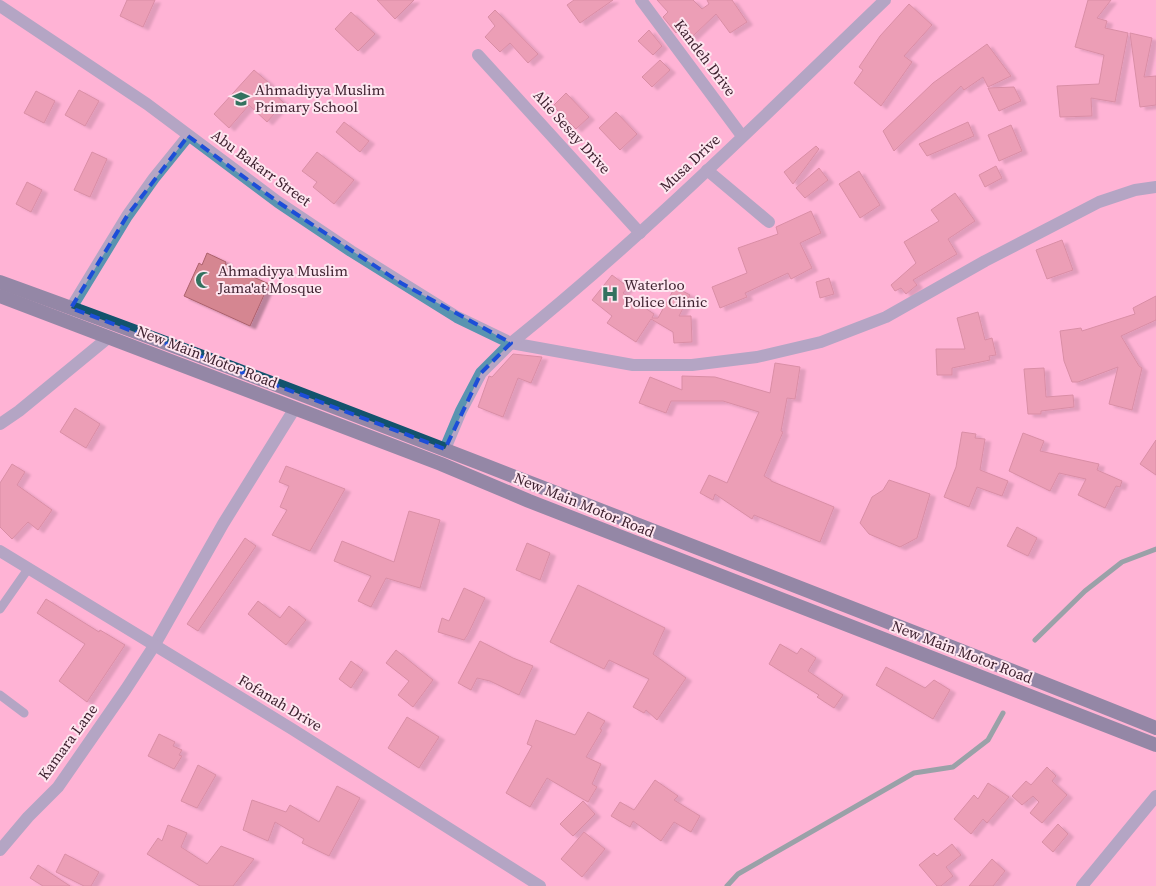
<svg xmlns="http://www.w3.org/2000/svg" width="1156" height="886" font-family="'Source Serif 4',serif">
<defs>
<filter id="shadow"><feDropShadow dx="5.5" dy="3" stdDeviation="1" flood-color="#0004"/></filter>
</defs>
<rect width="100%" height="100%" fill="#ffb3d5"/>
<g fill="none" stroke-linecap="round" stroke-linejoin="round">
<g stroke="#1f8d71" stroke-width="5">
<polyline points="1035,640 1085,591 1122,562 1156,549"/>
<polyline points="727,886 738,874 914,773 953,767 988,740 1003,713"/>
</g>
</g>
<g fill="#d58691" stroke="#ac616c" filter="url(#shadow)">
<polygon points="127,0 155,0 143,27 120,16"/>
<polygon points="377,0 414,0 395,19"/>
<polygon points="574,0 613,0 580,23 567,5"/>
<polygon points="657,0 693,0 702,9 709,4 707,0 732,0 747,22 730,33 716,14 692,37 682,27 676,33 663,17 668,12"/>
<polygon points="1088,0 1111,0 1097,18 1107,21 1105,28 1128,33 1115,102 1091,98 1092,116 1060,117 1057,86 1099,84 1104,55 1075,47"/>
<polygon points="909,4 932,25 904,56 912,62 881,106 854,83 863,70 859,67 880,36"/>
<polygon points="495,10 538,54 528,63 510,43 500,52 485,37 495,26 488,17"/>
<polygon points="351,12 375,34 358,51 335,29"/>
<polygon points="649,30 662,46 653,55 638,41"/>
<polygon points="1130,33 1152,38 1144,77 1156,76 1156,105 1140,107"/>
<polygon points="987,44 1011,76 988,87 983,77 964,90 961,86 894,151 883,131 933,83"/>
<polygon points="660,60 670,70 652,87 642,77"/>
<polygon points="254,70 269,83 266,86 284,103 267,122 249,105 229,128 214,114"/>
<polygon points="1014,87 1021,101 999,111 988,88"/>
<polygon points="79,90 99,101 85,126 65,115"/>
<polygon points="36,91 55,101 44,123 24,113"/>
<polygon points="566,93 589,117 576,129 553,106"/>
<polygon points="616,112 637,134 620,150 599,128"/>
<polygon points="344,122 369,141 360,152 336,132"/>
<polygon points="968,122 974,136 927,156 919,144"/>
<polygon points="1011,125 1022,151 999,161 988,135"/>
<polygon points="816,146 819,149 793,184 784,172"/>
<polygon points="92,152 107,159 90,197 74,190"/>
<polygon points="317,152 354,180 334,204 313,187 317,182 302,171"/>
<polygon points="996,166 1002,178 985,187 979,175"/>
<polygon points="819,168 828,180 805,198 796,188"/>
<polygon points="859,171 880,205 860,218 839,184"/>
<polygon points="27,182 42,190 31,212 16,204"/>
<polygon points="955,193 975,221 948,239 957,254 913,280 917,285 906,294 901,288 895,291 891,285 916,263 904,242 939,221 931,210"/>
<polygon points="811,211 821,233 800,243 812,268 791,279 788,273 745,293 747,297 720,308 712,287 747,273 738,248 778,234 776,227"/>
<polygon points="1062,240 1073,270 1047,279 1036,250"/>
<polygon points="207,253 226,262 225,264 269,284 250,326 184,296 199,263 202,265"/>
<polygon points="612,275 628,287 623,293 654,314 652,318 658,318 675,287 690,295 679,316 691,316 692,342 674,343 673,332 651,319 636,342 607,323 612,316 592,300"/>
<polygon points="829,278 834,294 820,298 816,282"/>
<polygon points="1156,296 1156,320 1121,336 1139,366 1142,368 1132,410 1109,404 1118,367 1078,382 1072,382 1064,361 1060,331 1081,328 1082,331 1135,314 1133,308"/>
<polygon points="978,312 985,340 992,338 996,355 989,356 990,360 952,368 952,375 937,375 936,349 965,349 957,318"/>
<polygon points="513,354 542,357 531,383 518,378 503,417 478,407 489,376 492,377"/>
<polygon points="775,363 800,367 795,399 787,398 781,431 783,432 764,476 771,480 771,481 834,507 820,542 754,515 752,519 715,494 713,500 700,493 709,475 727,483 759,412 723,401 671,401 666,413 639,403 650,377 682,390 682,376 715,377 770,393"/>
<polygon points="1044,368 1046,397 1073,395 1074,407 1041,411 1041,414 1028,414 1024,369"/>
<polygon points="75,408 100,424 86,448 60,432"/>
<polygon points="962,432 976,434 975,438 985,439 980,470 1008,481 1002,496 977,487 969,507 944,497 956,467"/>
<polygon points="1023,433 1044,441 1040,451 1099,464 1097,470 1122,481 1120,487 1116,486 1105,508 1078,495 1086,479 1059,473 1050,491 1009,471"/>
<polygon points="1156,440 1156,475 1140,464"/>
<polygon points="12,464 25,472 17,485 52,510 38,530 28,522 12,539 0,527 0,483"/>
<polygon points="286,466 345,489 310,551 272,535 287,510 280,507 289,486 279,482"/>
<polygon points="889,480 930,494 917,538 900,547 869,534 860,523 872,497 883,490"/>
<polygon points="409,511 440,520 420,588 386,578 371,607 358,601 371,576 334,561 342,541 394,562"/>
<polygon points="1017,527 1037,538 1028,556 1007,546"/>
<polygon points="245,538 256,546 198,631 187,624"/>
<polygon points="527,543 550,553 540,580 516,570"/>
<polygon points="578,585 665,628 653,654 686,678 657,720 646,710 644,713 633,707 649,679 609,660 604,669 550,642"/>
<polygon points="464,588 485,598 468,634 464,640 438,632 442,618 449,621"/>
<polygon points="46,599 99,632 100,630 125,645 87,702 59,681 85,644 37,613"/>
<polygon points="258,601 280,618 289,606 306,620 286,645 248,614"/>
<polygon points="480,641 513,658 533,666 519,695 490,681 477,678 471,690 458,683"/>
<polygon points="780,644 797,654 801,648 816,658 808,671 843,695 834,708 817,697 819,695 769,664"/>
<polygon points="396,650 433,680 413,707 398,695 409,681 386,663"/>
<polygon points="351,661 363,670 351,688 339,679"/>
<polygon points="886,667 925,688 934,680 950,690 933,719 876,685"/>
<polygon points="588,712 605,721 600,729 602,730 586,757 601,764 592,784 597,787 588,802 547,778 530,807 506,793 532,746 527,744 536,720 575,735"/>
<polygon points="407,717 439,737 419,768 388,748"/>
<polygon points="159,734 175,742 173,746 182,750 179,755 182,756 174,769 148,756"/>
<polygon points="198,765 216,775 197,808 181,801"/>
<polygon points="1047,767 1056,776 1052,781 1067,795 1042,823 1030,813 1039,802 1033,796 1022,805 1012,796 1026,781 1031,785"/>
<polygon points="655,780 678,796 674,800 700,816 691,832 674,822 661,841 633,821 630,827 611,816 620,802 634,810"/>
<polygon points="988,783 1009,797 987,823 983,819 971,834 954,819 974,795 978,799"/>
<polygon points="337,786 360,798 329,856 302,843 304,839 275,822 268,841 243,830 252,800 286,812 290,805 319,822"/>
<polygon points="583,801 595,814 573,836 560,824"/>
<polygon points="1058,824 1068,834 1053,852 1042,842"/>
<polygon points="168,825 187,833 181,847 207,864 221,846 254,859 233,886 200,886 147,854 158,838 162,841"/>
<polygon points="584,832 605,849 582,877 561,859"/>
<polygon points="952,844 961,855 946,867 953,876 941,886 937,886 919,865 934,853 937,856"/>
<polygon points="65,854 99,872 91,886 84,886 56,872"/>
<polygon points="992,859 1005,871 993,886 969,886"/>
<polygon points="38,865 70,886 43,886 30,878"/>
</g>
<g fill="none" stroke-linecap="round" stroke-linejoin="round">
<g stroke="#5a94b0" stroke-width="9">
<polyline points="0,609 28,569"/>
<polyline points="0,695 24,713"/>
</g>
<g stroke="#5a94b0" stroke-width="12">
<polyline points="641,0 742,136"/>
<polyline points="478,55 640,233"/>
<polyline points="707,170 769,222"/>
<polyline points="71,308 127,216 154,178 188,136"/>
<polyline points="511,343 633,365 692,365 757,357 821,342 886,317 985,261 1099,202 1135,190 1156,187"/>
<path d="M511,343C643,237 763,117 885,0"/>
<polyline points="0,424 19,411 109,337"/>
<polyline points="0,850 28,817 58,787 126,689 154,646 223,524 295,408"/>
<polyline points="1082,886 1156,796"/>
</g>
<g stroke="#5a94b0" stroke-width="12">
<polyline points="0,6 147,104 278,202 351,251 457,317 511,343 481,373 461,411 445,449"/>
<polyline points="0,551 292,729 540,886"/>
</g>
<g stroke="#13536d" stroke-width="14">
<path d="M0,282C180,347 358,416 536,485C743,566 950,645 1156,728"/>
<polyline points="0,296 441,464 529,501 1156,745"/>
</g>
</g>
<path d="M0 0H1156V886H0ZM188,136L278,202L401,283L511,343L481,373L445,449L71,308L127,216Z" fill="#ffb3d5" fill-opacity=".55" fill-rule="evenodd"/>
<path fill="none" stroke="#1d4ed8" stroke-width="4" stroke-dasharray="10 6" stroke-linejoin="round" d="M188,136L278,202L401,283L511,343L481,373L445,449L71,308L127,216Z"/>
<defs>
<g id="school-bare" transform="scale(1.35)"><path d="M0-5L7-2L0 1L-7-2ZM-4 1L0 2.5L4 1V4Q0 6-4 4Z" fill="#33725f" stroke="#fee6f0" stroke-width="2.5" paint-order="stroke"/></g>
<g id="mosque-bare" transform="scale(1.35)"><path d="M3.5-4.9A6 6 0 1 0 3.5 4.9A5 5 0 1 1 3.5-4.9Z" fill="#33725f" stroke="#fee6f0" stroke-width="2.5" paint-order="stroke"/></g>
<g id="hospital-bare" transform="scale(1.35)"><path d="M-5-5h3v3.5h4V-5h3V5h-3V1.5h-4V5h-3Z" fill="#33725f" stroke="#fee6f0" stroke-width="2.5" paint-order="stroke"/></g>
</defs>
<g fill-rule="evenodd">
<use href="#school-bare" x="241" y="99"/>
<use href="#mosque-bare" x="204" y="280"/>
<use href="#hospital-bare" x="610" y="294"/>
</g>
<g text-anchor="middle" stroke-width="4" stroke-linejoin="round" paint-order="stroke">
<g font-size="15" fill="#3c1f2d" stroke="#fee6f0">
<text transform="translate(705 58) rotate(53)" y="5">Kandeh Drive</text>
<text transform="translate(572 132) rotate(48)" y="5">Alie Sesay Drive</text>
<text transform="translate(690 163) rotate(-43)" y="5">Musa Drive</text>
<text transform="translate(261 168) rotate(36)" y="5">Abu Bakarr Street</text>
<text transform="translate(207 357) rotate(21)" y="5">New Main Motor Road</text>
<text transform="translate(584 505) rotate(22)" y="5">New Main Motor Road</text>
<text transform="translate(962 652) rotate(21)" y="5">New Main Motor Road</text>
<text transform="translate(280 703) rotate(31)" y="5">Fofanah Drive</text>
<text transform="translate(68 742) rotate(-54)" y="5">Kamara Lane</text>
</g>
<g font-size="15" fill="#3c1f2d" stroke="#fee6f0" text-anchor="start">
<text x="255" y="95">Ahmadiyya Muslim<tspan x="255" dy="17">Primary School</tspan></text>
<text x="218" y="276">Ahmadiyya Muslim<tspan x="218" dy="17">Jama'at Mosque</tspan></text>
<text x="624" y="290">Waterloo<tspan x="624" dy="17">Police Clinic</tspan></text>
</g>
</g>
</svg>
